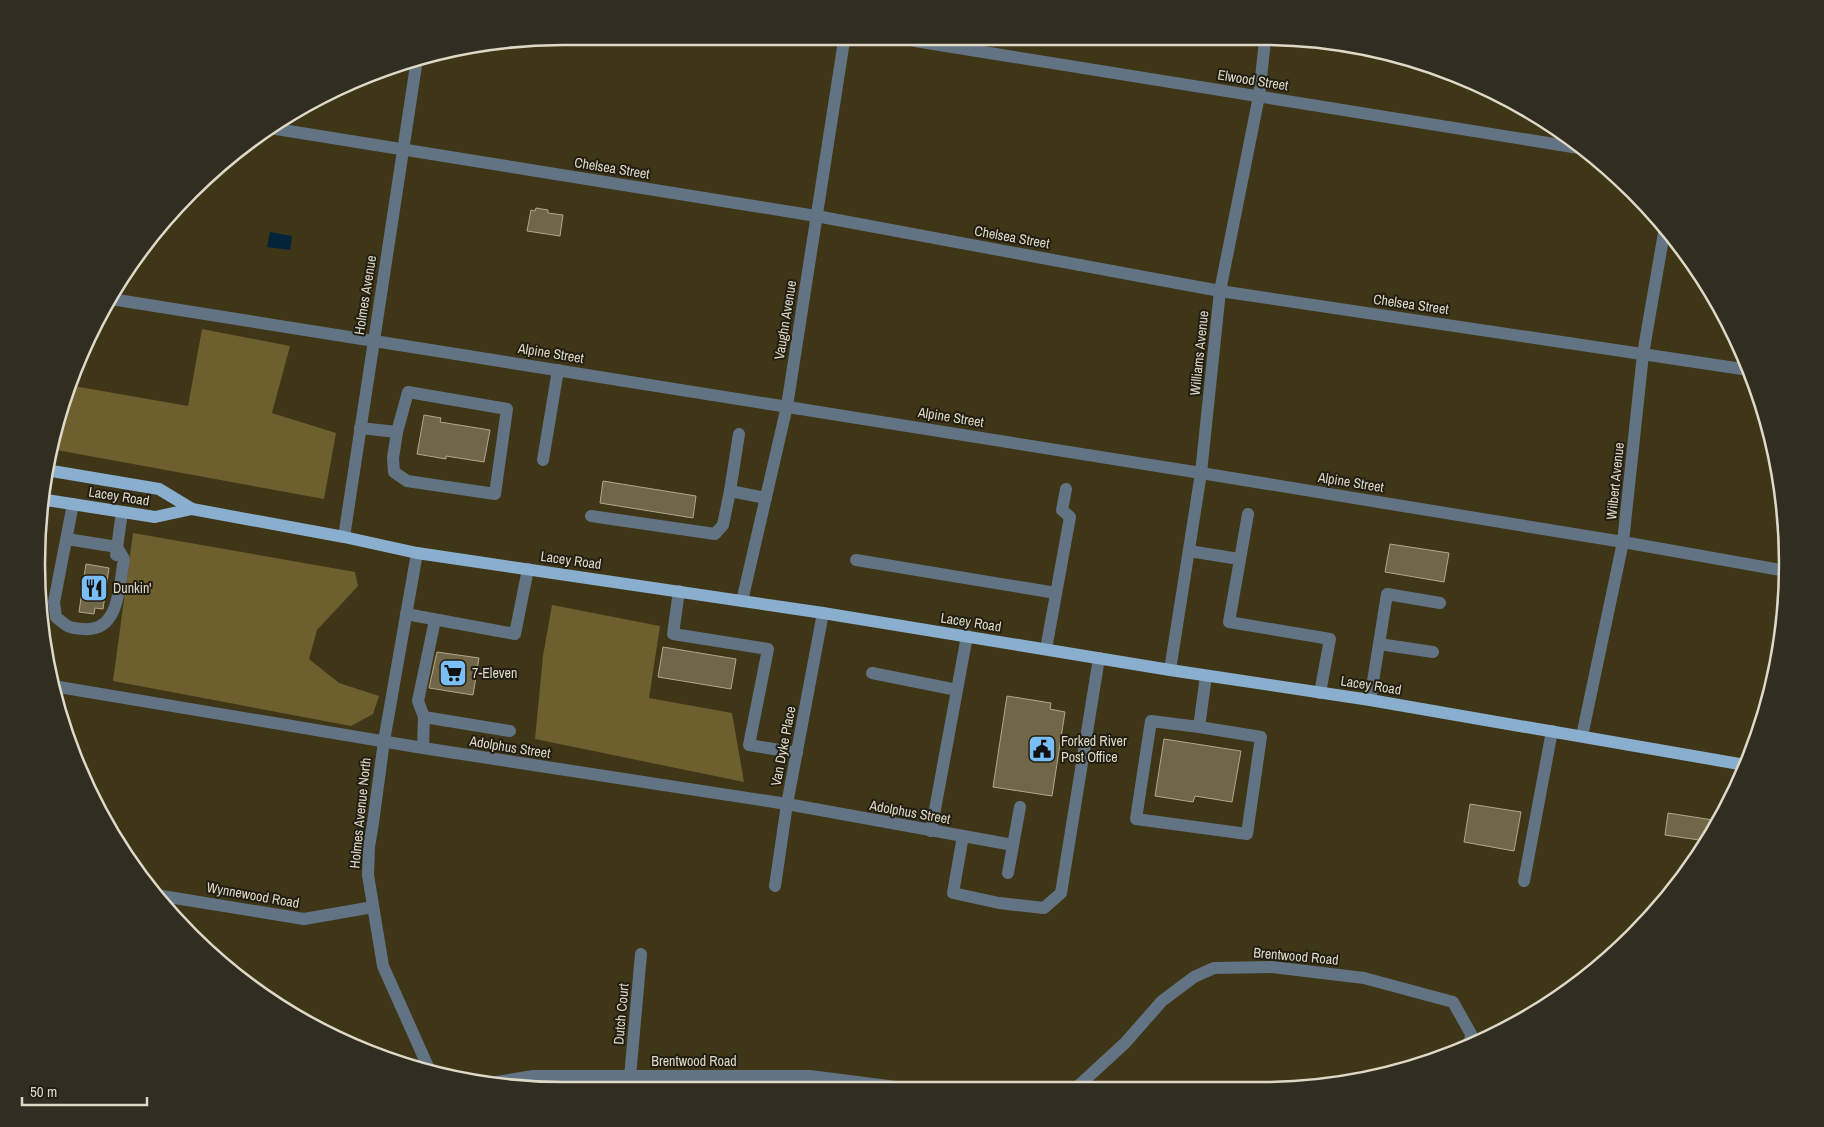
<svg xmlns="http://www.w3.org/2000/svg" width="1824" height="1127" font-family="'Archivo Narrow',sans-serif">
<rect width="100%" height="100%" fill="#3f3618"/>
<g fill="#6e5f2f">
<polygon points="202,329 290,346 272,413 336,433 324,499 51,449 64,394 68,385 188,406"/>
<polygon points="133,533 355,572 358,586 317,630 309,659 339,683 379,696 373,714 351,726 113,681"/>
<polygon points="552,605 660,626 649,698 732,713 744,782 535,739 543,656"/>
</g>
<polygon fill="#04243c" points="270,232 292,236 290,250 267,247"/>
<g fill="#716748" stroke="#b2a887">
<polygon points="536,208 548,210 548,213 563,215 560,236 527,231 531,210 535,211"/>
<polygon points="424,415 441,418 440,422 490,430 484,462 446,456 446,459 417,454"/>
<polygon points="603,481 696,496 693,518 600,503"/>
<polygon points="1390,544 1449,553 1444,582 1385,572"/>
<polygon points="86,564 109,568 103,609 95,608 94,614 79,612"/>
<polygon points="663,647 736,659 731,689 658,677"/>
<polygon points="437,652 479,658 473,695 429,688"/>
<polygon points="1007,696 1051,703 1050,709 1065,712 1052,796 993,787"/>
<polygon points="1164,739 1241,751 1232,802 1195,796 1193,802 1155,796"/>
<polygon points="1470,804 1521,812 1514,851 1464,842"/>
<polygon points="1668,813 1713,820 1710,834 1706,841 1665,835"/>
</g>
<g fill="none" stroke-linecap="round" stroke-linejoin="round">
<g stroke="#627383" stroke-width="12">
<polyline points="915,41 1585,149"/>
<polyline points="270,128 816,216 1220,291 1749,370"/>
<polyline points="111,299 1201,473 1623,542 1786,571"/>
<polyline points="360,428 397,432 393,458 394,472 407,481 495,494 507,409 408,392 397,432"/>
<polyline points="739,434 730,491 766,498"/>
<polyline points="543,460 558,370"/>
<polyline points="1248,514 1229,622 1330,639 1320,693"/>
<polyline points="591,516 715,534 723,525 730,491"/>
<polyline points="344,537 417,59"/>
<path d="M67,539L117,547L124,559C119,585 120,632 84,629C68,628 68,627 56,617L54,602L73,504"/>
<polyline points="1189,551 1239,559"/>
<polyline points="417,553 384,741 373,823 369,847 368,875 383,966 429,1069"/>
<polyline points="116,555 122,512"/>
<polyline points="856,560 1056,593"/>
<polyline points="679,591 673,634 768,649 749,745 797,753"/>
<polyline points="742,601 787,406 844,41"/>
<polyline points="406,614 515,634 528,569"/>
<polyline points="1379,644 1433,652"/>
<polyline points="1046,649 1070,517 1062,510 1066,489"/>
<polyline points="1170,670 1201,473 1220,291 1259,96 1265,41"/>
<polyline points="872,673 957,690"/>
<polyline points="53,686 423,748 787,804 1013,845"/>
<polyline points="1370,700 1387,594 1440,603"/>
<polyline points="424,717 510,731"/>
<polyline points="1199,727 1261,737 1247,834 1136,819 1151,721 1199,727 1206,676"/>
<polyline points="1582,736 1623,542 1643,354 1665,227"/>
<polyline points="423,748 424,717 418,701 435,620"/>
<polyline points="931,831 967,636"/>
<polyline points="963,836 953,893 999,903 1044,908 1061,893 1099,658"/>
<polyline points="1008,873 1020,807"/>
<polyline points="1524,881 1552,731"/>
<polyline points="775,886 787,804 823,613"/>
<polyline points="156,895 304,919 373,907"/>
<polyline points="630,1077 641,954"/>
<polyline points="485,1084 533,1076 810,1076 904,1088"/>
<polyline points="1075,1089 1125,1043 1162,1001 1194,977 1214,968 1272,967 1364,978 1453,1002 1471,1034 1470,1042"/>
</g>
<g stroke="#89aece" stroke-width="12">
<polyline points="46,470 159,489 192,509 344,537 417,553 823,613 1170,670 1370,700 1745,765"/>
<polyline points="40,499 155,517 192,509"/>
</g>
</g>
<defs>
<g id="restaurant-square" transform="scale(1.4375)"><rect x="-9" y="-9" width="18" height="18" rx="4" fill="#7abef8" stroke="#221e11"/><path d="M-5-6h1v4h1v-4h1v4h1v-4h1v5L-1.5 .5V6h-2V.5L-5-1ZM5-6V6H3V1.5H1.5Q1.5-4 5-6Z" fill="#111"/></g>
<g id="supermarket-square" transform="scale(1.4375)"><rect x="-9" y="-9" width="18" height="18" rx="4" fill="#7abef8" stroke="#221e11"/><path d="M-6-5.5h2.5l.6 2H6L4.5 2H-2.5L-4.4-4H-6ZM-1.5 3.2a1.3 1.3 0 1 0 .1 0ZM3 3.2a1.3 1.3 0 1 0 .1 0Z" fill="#111"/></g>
<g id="civic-square" transform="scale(1.4375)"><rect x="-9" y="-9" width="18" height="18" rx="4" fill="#7abef8" stroke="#221e11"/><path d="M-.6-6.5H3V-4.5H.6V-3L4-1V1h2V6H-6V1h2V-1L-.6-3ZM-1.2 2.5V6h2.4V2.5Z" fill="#111"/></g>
</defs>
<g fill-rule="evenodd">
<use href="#restaurant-square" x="94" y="588"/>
<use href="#supermarket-square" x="453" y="673"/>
<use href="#civic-square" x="1042" y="749"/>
</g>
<g text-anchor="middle" stroke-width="4" stroke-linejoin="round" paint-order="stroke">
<g font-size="14" fill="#ded8c7" stroke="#221e11">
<text transform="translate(1253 80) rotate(9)" y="5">Elwood Street</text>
<text transform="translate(612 168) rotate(9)" y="5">Chelsea Street</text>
<text transform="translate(1012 237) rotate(10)" y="5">Chelsea Street</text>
<text transform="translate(365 295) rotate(-81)" y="5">Holmes Avenue</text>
<text transform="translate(1411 304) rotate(8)" y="5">Chelsea Street</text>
<text transform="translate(785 320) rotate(-81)" y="5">Vaughn Avenue</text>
<text transform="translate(551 353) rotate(9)" y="5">Alpine Street</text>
<text transform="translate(1199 353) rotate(-84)" y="5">Williams Avenue</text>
<text transform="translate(951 417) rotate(9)" y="5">Alpine Street</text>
<text transform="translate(1615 481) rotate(-84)" y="5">Wilbert Avenue</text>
<text transform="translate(1351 482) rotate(9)" y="5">Alpine Street</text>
<text transform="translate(119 496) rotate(9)" y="5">Lacey Road</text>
<text transform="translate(571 560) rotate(8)" y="5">Lacey Road</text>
<text transform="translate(971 622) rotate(9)" y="5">Lacey Road</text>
<text transform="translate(1371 685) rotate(9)" y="5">Lacey Road</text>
<text transform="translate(783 746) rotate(-79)" y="5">Van Dyke Place</text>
<text transform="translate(510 747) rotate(9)" y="5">Adolphus Street</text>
<text transform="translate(910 812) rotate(10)" y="5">Adolphus Street</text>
<text transform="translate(360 813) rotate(-84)" y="5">Holmes Avenue North</text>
<text transform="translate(253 895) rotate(10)" y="5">Wynnewood Road</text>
<text transform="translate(1296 956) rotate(5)" y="5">Brentwood Road</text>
<text transform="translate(621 1014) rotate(-85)" y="5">Dutch Court</text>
<text x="694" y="1066">Brentwood Road</text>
</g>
<g font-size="14" fill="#ded8c7" stroke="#221e11" text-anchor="start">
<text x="113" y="593">Dunkin'</text>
<text x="472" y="678">7-Eleven</text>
<text x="1061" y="746">Forked River<tspan x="1061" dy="16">Post Office</tspan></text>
</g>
</g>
<path d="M0 0H1824V1127H0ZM563 45H1261A518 518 0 0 1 1779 563V564A518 518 0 0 1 1261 1082H563A518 518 0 0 1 45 564V563A518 518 0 0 1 563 45Z" fill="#312d20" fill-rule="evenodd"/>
<path fill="none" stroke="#ded8c7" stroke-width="2.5" d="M563 45H1261A518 518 0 0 1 1779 563V564A518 518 0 0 1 1261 1082H563A518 518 0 0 1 45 564V563A518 518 0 0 1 563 45Z"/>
<path d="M22 1097v8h125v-8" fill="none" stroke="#ded8c7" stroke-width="2.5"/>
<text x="30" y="1097" font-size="15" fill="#ded8c7" stroke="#221e11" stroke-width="4" paint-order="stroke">50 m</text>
</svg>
